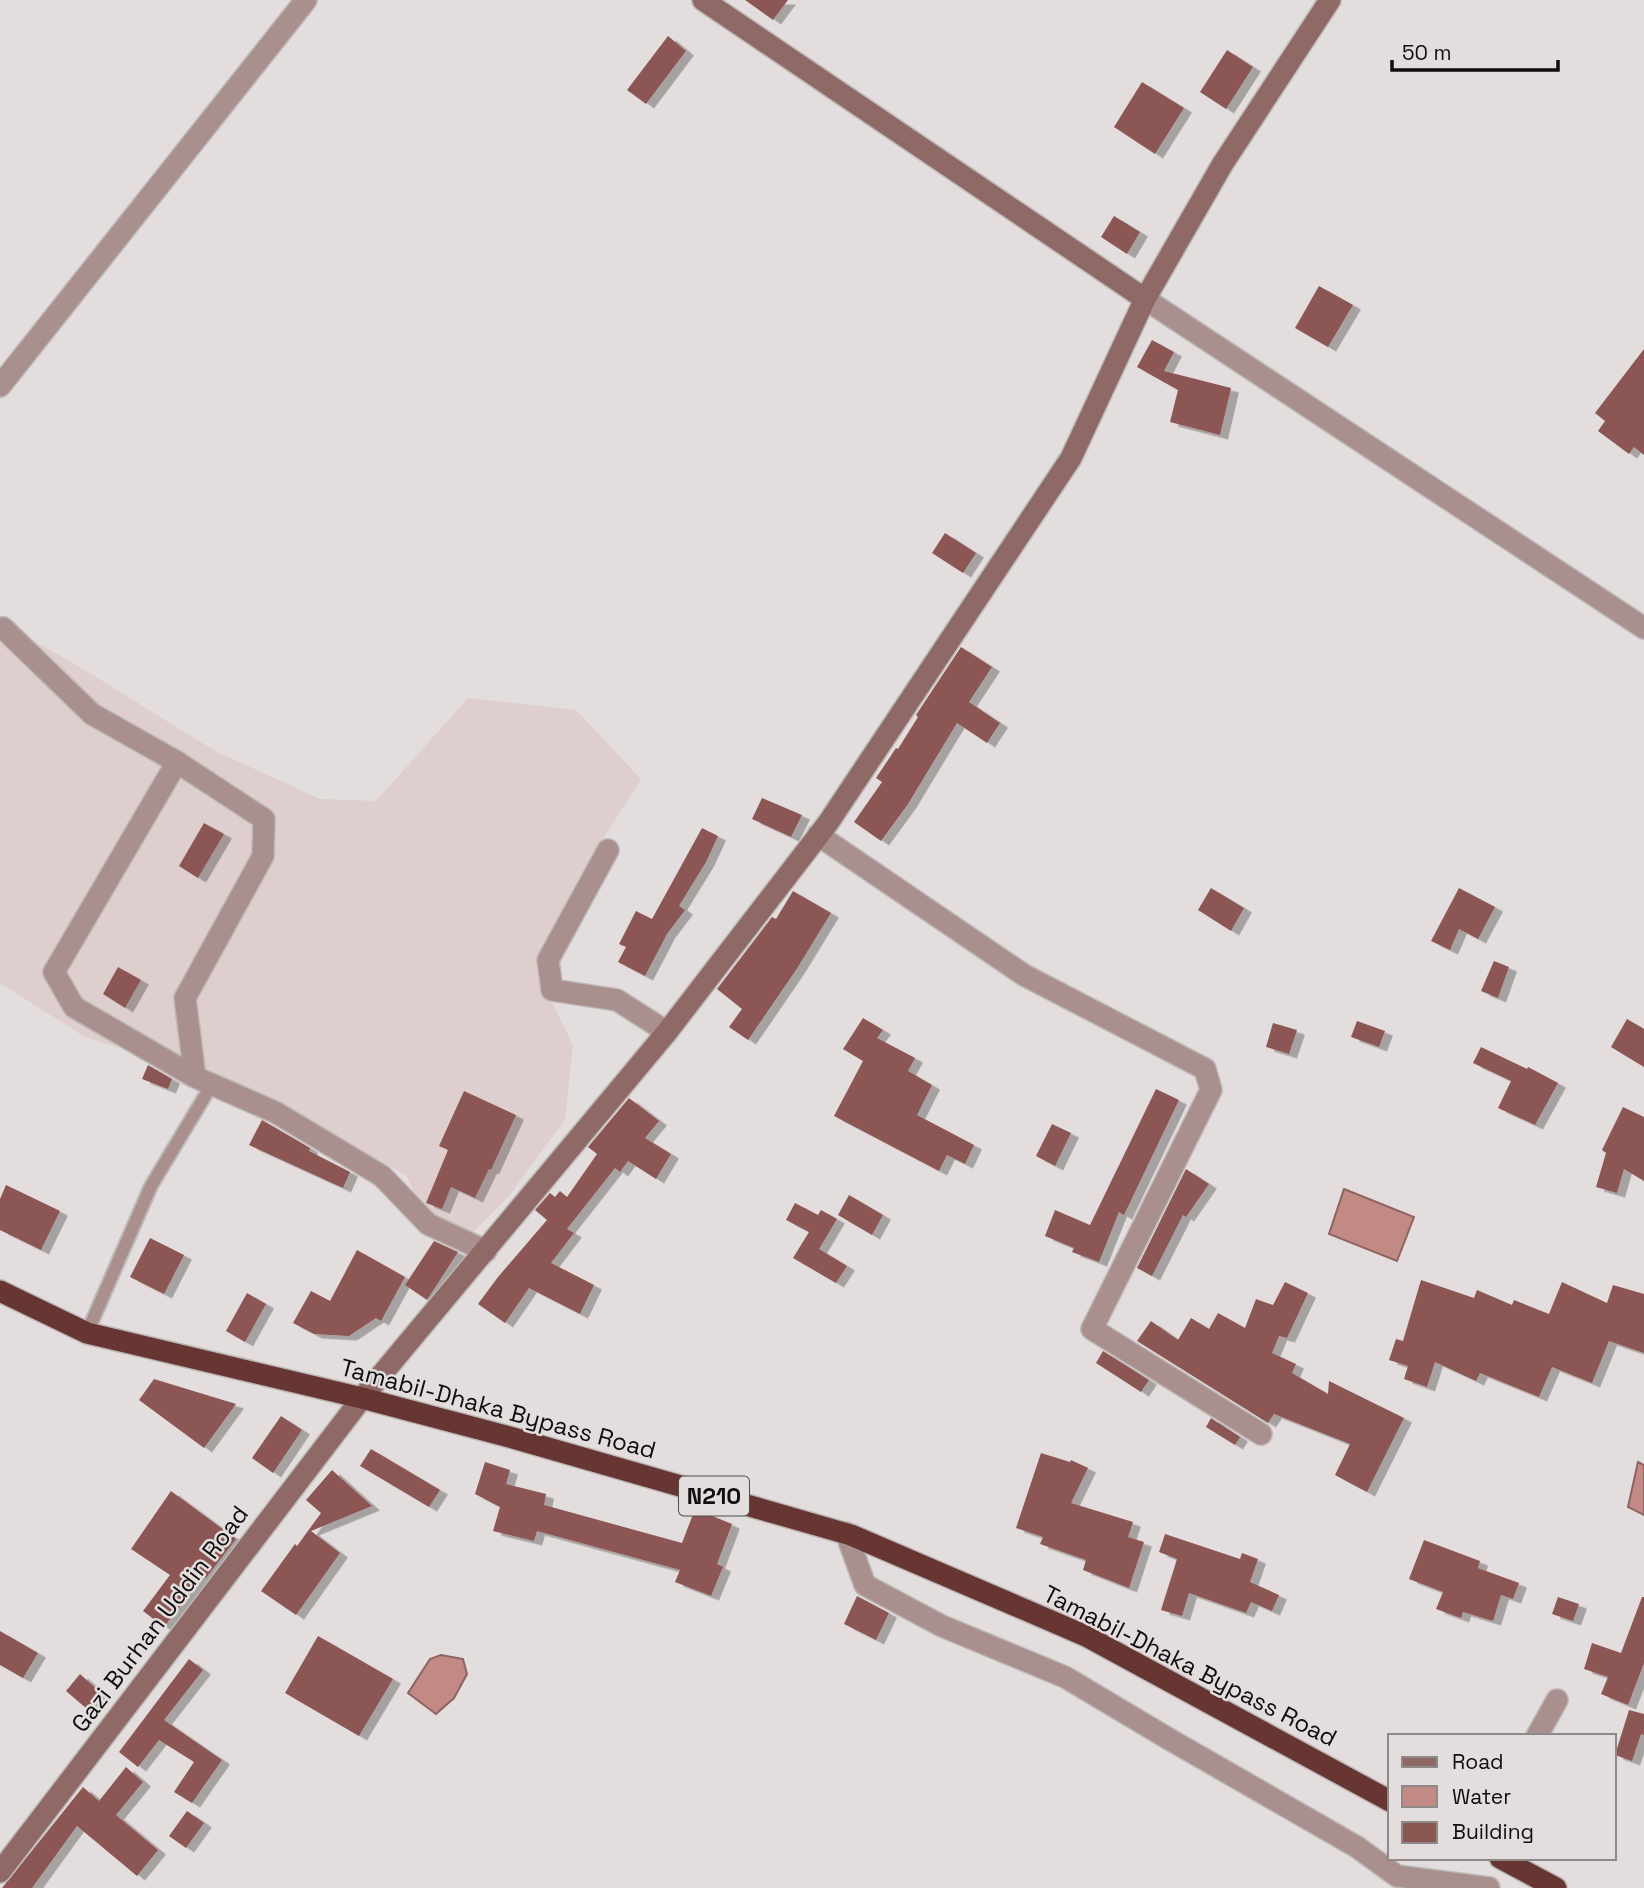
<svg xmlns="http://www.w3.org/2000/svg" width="1644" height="1888" font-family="'Space Grotesk',sans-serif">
<defs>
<filter id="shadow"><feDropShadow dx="8" dy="4.5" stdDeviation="0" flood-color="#0004"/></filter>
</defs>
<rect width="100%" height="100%" fill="#e3dddd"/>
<polygon fill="#decfce" points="0,618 35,642 75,664 215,751 320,799 376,801 468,698 576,710 641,779 577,880 537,972 573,1045 565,1119 509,1196 470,1235 437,1217 420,1204 406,1175 269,1101 170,1053 129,1051 85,1037 0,983"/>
<g fill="#c38a85" stroke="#8d6461" stroke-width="2">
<polygon points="1344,1189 1414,1217 1397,1261 1329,1234"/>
<polygon points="1638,1462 1644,1465 1644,1515 1628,1507"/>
<polygon points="441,1655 463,1659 467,1674 454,1698 436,1714 408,1693 430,1659"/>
</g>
<g fill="#8b5753" filter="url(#shadow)">
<polygon points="745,0 788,0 773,20"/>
<polygon points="668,36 686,51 646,104 627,90"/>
<polygon points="1227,50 1253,67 1226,109 1200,92"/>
<polygon points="1142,82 1184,108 1155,154 1114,127"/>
<polygon points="1114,216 1140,232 1127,254 1101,237"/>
<polygon points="1319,286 1353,305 1328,347 1295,328"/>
<polygon points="1152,340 1174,352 1164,371 1231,388 1220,435 1170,422 1178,390 1137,367"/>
<polygon points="1644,349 1644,455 1634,447 1629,454 1598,431 1605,421 1595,413"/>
<polygon points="945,533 976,553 963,573 932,553"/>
<polygon points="961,647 992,667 969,702 1000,723 987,743 957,723 908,804 881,841 854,822 882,782 876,778 896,748 898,749 918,717 916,715"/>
<polygon points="762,798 802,815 791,837 752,819"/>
<polygon points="204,823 224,834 198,878 179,866"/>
<polygon points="702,828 718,836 706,862 679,906 685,910 667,934 645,976 618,962 626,947 619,944 636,911 652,919"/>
<polygon points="1211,888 1244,908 1231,931 1198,910"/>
<polygon points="1459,888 1495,907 1478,939 1459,929 1450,950 1431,941"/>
<polygon points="793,891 831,913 796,970 748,1040 729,1027 742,1009 717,989 772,917 776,919"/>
<polygon points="1494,961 1509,967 1498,998 1481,991"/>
<polygon points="118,967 141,980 125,1008 103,994"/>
<polygon points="863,1018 883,1030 877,1038 915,1058 908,1071 932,1085 917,1115 974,1145 965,1164 947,1155 939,1171 834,1116 863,1061 843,1049"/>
<polygon points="1627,1019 1644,1029 1644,1067 1611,1047"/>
<polygon points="1357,1021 1385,1031 1379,1047 1351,1037"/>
<polygon points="1273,1023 1297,1030 1289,1054 1266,1047"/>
<polygon points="1481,1047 1527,1069 1528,1067 1558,1083 1535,1125 1498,1108 1511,1081 1473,1063"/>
<polygon points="148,1065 172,1079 168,1089 142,1079"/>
<polygon points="1156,1089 1179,1100 1124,1215 1119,1212 1099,1262 1072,1252 1074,1248 1045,1236 1055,1210 1090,1225"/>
<polygon points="464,1091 516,1115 491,1170 489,1169 475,1198 451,1187 442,1209 426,1203 448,1150 439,1146"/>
<polygon points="629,1098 659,1121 645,1138 671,1154 656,1179 628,1161 620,1172 615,1168 567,1229 574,1233 551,1263 594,1285 580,1314 529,1288 505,1323 478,1304 498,1277 547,1220 535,1210 550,1193 555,1197 560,1191 567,1197 597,1154 588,1147"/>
<polygon points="1623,1107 1644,1117 1644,1181 1624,1169 1617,1193 1596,1187 1606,1153 1602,1150"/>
<polygon points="262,1120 310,1148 309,1151 350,1172 343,1188 249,1145"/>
<polygon points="1052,1124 1071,1133 1055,1166 1036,1156"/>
<polygon points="1186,1169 1209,1184 1186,1217 1183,1215 1152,1276 1137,1268"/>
<polygon points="6,1185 60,1211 41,1250 0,1230 0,1199"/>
<polygon points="849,1195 883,1215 872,1235 838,1215"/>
<polygon points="795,1203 818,1215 821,1210 837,1219 819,1249 847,1266 836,1283 793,1258 809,1232 786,1220"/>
<polygon points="150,1238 184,1255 164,1294 130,1277"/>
<polygon points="434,1241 458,1252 427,1300 405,1285"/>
<polygon points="357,1250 405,1277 381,1321 376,1318 349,1336 314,1334 293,1323 311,1291 330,1301"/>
<polygon points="1421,1280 1474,1298 1477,1290 1512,1305 1514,1300 1549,1314 1562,1282 1607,1303 1613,1285 1644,1294 1644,1353 1609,1341 1592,1383 1552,1367 1539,1397 1480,1373 1476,1381 1435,1362 1427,1387 1404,1379 1408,1366 1389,1360 1396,1339 1403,1341"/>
<polygon points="1285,1282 1308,1293 1287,1338 1279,1336 1272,1353 1296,1364 1292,1373 1328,1394 1329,1381 1404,1418 1367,1492 1335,1475 1350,1444 1274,1414 1268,1423 1137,1341 1151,1321 1178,1340 1191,1318 1209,1329 1218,1313 1245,1328 1256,1299 1273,1305"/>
<polygon points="247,1293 266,1304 245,1342 226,1331"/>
<polygon points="1103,1351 1149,1380 1141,1392 1096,1363"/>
<polygon points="154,1379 236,1404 204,1448 139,1400"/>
<polygon points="281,1416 302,1430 273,1473 252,1458"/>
<polygon points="1211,1418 1240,1437 1235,1445 1206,1427"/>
<polygon points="371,1449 440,1490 429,1507 360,1466"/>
<polygon points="1041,1453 1070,1462 1071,1460 1088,1468 1071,1503 1133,1522 1128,1537 1144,1542 1129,1588 1083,1570 1086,1560 1040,1544 1043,1537 1016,1528"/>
<polygon points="485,1462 510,1470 506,1484 546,1494 544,1505 682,1543 695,1509 732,1524 717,1564 723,1567 711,1596 675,1582 680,1570 537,1531 534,1541 493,1531 500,1507 475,1494"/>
<polygon points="332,1470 372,1506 311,1531 340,1553 296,1615 261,1591 295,1544 297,1546 321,1513 306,1500"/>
<polygon points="171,1491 236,1539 206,1578 203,1576 164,1627 143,1611 170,1575 131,1549"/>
<polygon points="1165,1534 1240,1559 1242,1553 1258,1559 1250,1582 1279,1595 1272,1611 1251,1602 1246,1613 1189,1593 1182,1616 1161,1610 1177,1559 1159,1552"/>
<polygon points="1424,1540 1480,1561 1478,1568 1519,1583 1513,1599 1501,1595 1493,1621 1463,1612 1461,1618 1436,1609 1443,1592 1409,1579"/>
<polygon points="857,1596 889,1613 876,1640 844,1624"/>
<polygon points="1558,1597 1579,1604 1573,1621 1552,1614"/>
<polygon points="1642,1597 1644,1597 1644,1663 1628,1705 1601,1694 1608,1677 1584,1669 1592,1643 1621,1653"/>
<polygon points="0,1631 38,1653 23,1678 0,1665"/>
<polygon points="318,1636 393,1679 359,1736 285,1693"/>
<polygon points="189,1659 203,1670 164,1720 222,1760 192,1803 174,1792 194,1762 159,1740 138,1767 119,1752"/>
<polygon points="80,1674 101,1693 87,1709 66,1691"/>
<polygon points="1629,1710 1644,1714 1644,1735 1641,1734 1632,1761 1615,1755"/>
<polygon points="126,1767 143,1782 116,1815 158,1850 137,1876 77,1826 32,1888 2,1888 83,1787 99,1801"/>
<polygon points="187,1811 204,1823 186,1848 169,1836"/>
</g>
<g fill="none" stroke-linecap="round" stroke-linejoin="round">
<g stroke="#bdb8b8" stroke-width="16">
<polyline id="lane" points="87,1333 151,1186 208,1091"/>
</g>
<g stroke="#bdb8b8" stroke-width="24">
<g id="street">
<polyline points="1145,299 1644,628"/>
<polyline points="0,386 306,0"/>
<polyline points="3,628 92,714 177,762"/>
<polyline points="818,835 1024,975 1205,1069 1211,1090 1092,1329 1261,1434"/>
<polyline points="608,850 548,960 552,990 617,1000 667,1032"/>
<polyline points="195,1077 74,1007 54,972 177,762 264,819 263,856 185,998 195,1077 275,1112 382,1176 428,1224 486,1251"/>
<polyline points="846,1533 865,1585 942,1626 1065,1677 1169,1739 1357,1847 1397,1876 1489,1888"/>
<polyline points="1537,1736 1557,1700"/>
</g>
</g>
<g stroke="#bdb8b8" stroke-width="24">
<g id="secondary">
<polyline points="703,0 1145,299"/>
<polyline points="0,1872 362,1398 667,1032 828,823 1071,458 1145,299 1222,165 1330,0"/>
</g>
</g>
<g stroke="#bdb8b8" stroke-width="24">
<g id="highway">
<polyline points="0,1291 87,1333 362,1398 513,1438 851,1535 1086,1636 1390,1801"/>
<polyline points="1500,1858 1556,1888"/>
</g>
</g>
<use href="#lane" stroke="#a98f8d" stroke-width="12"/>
<use href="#street" stroke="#a98f8d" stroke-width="21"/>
<use href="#secondary" stroke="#8e6966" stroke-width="21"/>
<use href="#highway" stroke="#673633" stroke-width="21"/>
</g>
<g text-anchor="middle" stroke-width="5" stroke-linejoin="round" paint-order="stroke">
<rect fill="#e3dddd" stroke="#4f4b4b" stroke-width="2" x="679" y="1476.5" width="70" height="39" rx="5"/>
<g font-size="23" font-weight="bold" fill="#0f0d0d">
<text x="714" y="1504">N210</text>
</g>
<g font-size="24" fill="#0f0d0d" stroke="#e3dddd">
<text transform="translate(498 1409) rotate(15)" y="8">Tamabil-Dhaka Bypass Road</text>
<text transform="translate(160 1619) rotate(-53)" y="8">Gazi Burhan Uddin Road</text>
<text transform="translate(1190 1666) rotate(27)" y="8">Tamabil-Dhaka Bypass Road</text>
</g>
</g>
<rect x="1388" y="1734" width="228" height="126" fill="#e3dddd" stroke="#8e8a8a" stroke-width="2"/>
<rect x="1402" y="1757" width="35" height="10" fill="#8e6966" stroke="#8e8a8a" stroke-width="2"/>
<text x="1452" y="1769" font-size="21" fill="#0f0d0d">Road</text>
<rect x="1402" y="1786" width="35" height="21" fill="#c38a85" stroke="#8e8a8a" stroke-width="2"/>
<text x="1452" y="1804" font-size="21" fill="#0f0d0d">Water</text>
<rect x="1402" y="1822" width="35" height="21" fill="#8b5753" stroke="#8e8a8a" stroke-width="2"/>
<text x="1452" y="1839" font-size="21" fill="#0f0d0d">Building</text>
<path d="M1392 60v10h166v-10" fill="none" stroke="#0f0d0d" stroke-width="3.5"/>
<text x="1402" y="60" font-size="21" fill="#0f0d0d" stroke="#e3dddd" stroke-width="5" paint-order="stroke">50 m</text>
</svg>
